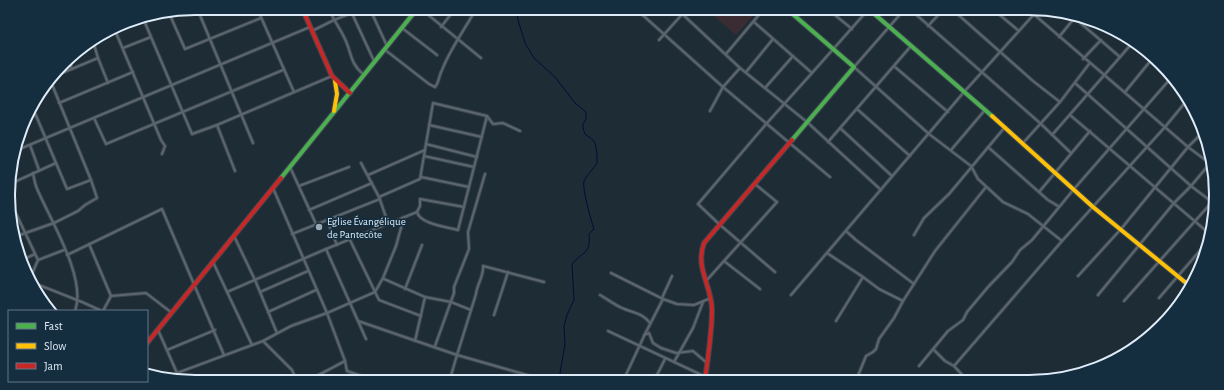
<svg xmlns="http://www.w3.org/2000/svg" width="1224" height="390" font-family="'Alegreya Sans',sans-serif">
<rect width="100%" height="100%" fill="#1e2c35"/>
<polygon fill="#3a2c32" points="707,10 758,10 736,35"/>
<g fill="none" stroke-linecap="round" stroke-linejoin="round">
<path stroke="#030b37" stroke-width="1" d="M516,9L518,20L525,43L534,58L555,77L575,103L586,112V119L583,124V128L585,134L593,140L595,143L597,153V163C594,169 587,174 584,181C582,189 591,220 594,229L589,234C591,254 583,251 572,264L574,300L567,315L564,326L565,344L559,379"/>
<g stroke="#3c4750" stroke-width="4">
<g id="street">
<polyline points="197,8 253,143"/>
<polyline points="257,8 294,92"/>
<path d="M329,9C333,19 339,27 344,37C352,52 349,63 364,75"/>
<polyline points="350,9 374,61"/>
<polyline points="370,9 387,46"/>
<polyline points="421,9 481,58"/>
<polyline points="637,10 723,87 830,177"/>
<polyline points="678,10 740,68 807,122 881,190"/>
<polyline points="371,11 376,9"/>
<polyline points="830,11 852,29"/>
<polyline points="903,11 854,67 929,134 971,166 978,179 1003,202 1028,214 1062,241"/>
<polyline points="912,11 1040,123 1071,153"/>
<polyline points="954,11 1033,81 1060,102"/>
<polyline points="995,11 1019,31"/>
<polyline points="1030,11 1188,147 1212,165"/>
<polyline points="169,13 185,49 261,18"/>
<polyline points="1070,14 1120,57"/>
<polyline points="200,15 218,8"/>
<polyline points="143,18 192,134 217,125 332,76"/>
<polyline points="754,22 812,73"/>
<polyline points="928,26 942,11"/>
<polyline points="441,27 455,9"/>
<polyline points="114,28 161,140 165,146 162,154"/>
<polyline points="402,28 437,55"/>
<polyline points="312,31 334,20 362,9"/>
<polyline points="1059,37 1076,16"/>
<polyline points="659,40 686,10"/>
<polyline points="93,41 98,58 108,83"/>
<polyline points="123,48 151,37"/>
<path d="M384,49L429,84L435,87C439,83 439,75 442,70C450,49 465,29 476,9"/>
<polyline points="726,54 763,10"/>
<polyline points="68,59 72,69"/>
<polyline points="1083,59 1101,40"/>
<polyline points="895,67 948,112"/>
<polyline points="746,72 773,39"/>
<polyline points="55,76 98,58"/>
<polyline points="1075,83 1191,186 1212,202"/>
<polyline points="765,88 793,56"/>
<polyline points="1125,92 1152,59"/>
<polyline points="59,103 133,72"/>
<polyline points="32,106 67,189 91,180"/>
<polyline points="857,109 910,156"/>
<polyline points="710,111 723,87 740,68"/>
<polyline points="1070,115 1211,235"/>
<polyline points="94,118 106,144 283,70"/>
<polyline points="25,119 35,115"/>
<polyline points="217,125 235,171"/>
<polyline points="429,125 482,137"/>
<polyline points="840,128 892,176"/>
<polyline points="1052,135 1134,41"/>
<polyline points="828,142 911,46"/>
<polyline points="18,143 21,149"/>
<polyline points="1023,143 1060,102 1089,64"/>
<polyline points="426,144 477,157"/>
<polyline points="30,145 39,170"/>
<polyline points="988,147 1048,200 1058,206"/>
<polyline points="951,150 985,110"/>
<polyline points="15,151 310,27"/>
<polyline points="424,156 474,167"/>
<polyline points="361,163 379,197 388,223"/>
<polyline points="290,167 316,224"/>
<path d="M33,173C34,179 35,185 38,191C51,221 87,279 75,311"/>
<polyline points="368,175 425,150"/>
<polyline points="421,177 469,187"/>
<polyline points="10,184 56,163"/>
<polyline points="299,186 349,167"/>
<polyline points="273,188 327,313 345,361 347,371 370,379"/>
<polyline points="1039,192 1090,131"/>
<polyline points="379,197 420,179 433,103 487,116 493,124 503,123 520,131"/>
<polyline points="12,205 38,260"/>
<polyline points="309,210 372,183"/>
<path d="M417,212C420,224 447,227 458,230L487,116"/>
<polyline points="327,220 337,245"/>
<polyline points="846,231 856,240 914,284"/>
<polyline points="292,234 380,199"/>
<polyline points="914,235 924,218 949,194 1005,127"/>
<polyline points="234,236 255,280 277,333"/>
<polyline points="14,237 54,223 78,211 85,205 97,198 91,180 51,82"/>
<polyline points="350,240 379,300 421,316"/>
<polyline points="89,244 111,296 103,311"/>
<polyline points="326,249 366,339"/>
<polyline points="827,253 863,277 879,289 903,301"/>
<polyline points="67,255 162,209 224,355"/>
<polyline points="22,260 35,254"/>
<polyline points="724,261 760,289"/>
<polyline points="213,262 252,345"/>
<polyline points="775,272 719,224 698,204 767,123 812,73 867,11"/>
<polyline points="611,273 663,299 677,304 694,305 711,298"/>
<polyline points="31,276 38,260 64,250"/>
<polyline points="1078,276 1121,229 1188,147 1202,133"/>
<polyline points="384,279 425,297 451,302 471,310"/>
<polyline points="706,281 777,202 755,184"/>
<polyline points="34,283 82,302 102,311"/>
<polyline points="405,289 422,245"/>
<polyline points="227,292 326,249 417,212 420,206 420,199 464,207"/>
<polyline points="260,292 308,271"/>
<path d="M600,295C607,299 615,305 622,308C633,313 643,313 650,323"/>
<polyline points="791,295 964,92 1036,12"/>
<polyline points="1098,295 1174,203 1191,186 1212,161"/>
<polyline points="111,296 146,293 172,313"/>
<polyline points="662,298 672,276"/>
<polyline points="1159,298 1210,239"/>
<polyline points="1124,301 1212,202"/>
<polyline points="268,312 316,290"/>
<polyline points="494,315 508,272"/>
<path d="M358,321L457,355L476,294C477,284 484,276 483,266L544,282"/>
<polyline points="836,321 863,277"/>
<polyline points="158,330 177,373"/>
<polyline points="608,331 706,377"/>
<polyline points="644,335 649,333 653,343 661,348 676,353 693,351 707,363"/>
<polyline points="263,341 292,370 296,379"/>
<polyline points="415,341 425,297"/>
<polyline points="435,346 454,293 454,287 469,249 468,232 485,174"/>
<polyline points="167,350 215,330"/>
<polyline points="934,350 945,361 954,366 967,380"/>
<polyline points="674,362 693,328 703,302"/>
<polyline points="919,366 948,331 963,320 967,312 988,287 1012,262 1020,250 1032,240 1074,189 1171,78"/>
<polyline points="954,366 1062,241 1165,127 1188,99"/>
<polyline points="168,378 177,373 263,341 291,326 327,313 375,292 383,278 396,246 404,217"/>
<polyline points="857,378 866,356 873,352 876,349 879,339 894,318 903,301 935,251 986,187"/>
<polyline points="311,379 345,361"/>
<polyline points="450,379 457,355 541,379"/>
<polyline points="624,379 645,334 663,299"/>
<polyline points="655,379 665,359"/>
</g>
</g>
<g stroke="#3c4750" stroke-width="6">
<g id="fast">
<polyline points="788,10 854,67 792,140"/>
<polyline points="871,11 992,116"/>
<polyline points="281,178 417,9"/>
</g>
</g>
<g stroke="#3c4750" stroke-width="6">
<g id="slow">
<polyline points="334,111 337,94 335,81"/>
<polyline points="992,116 1093,207 1191,287"/>
</g>
</g>
<g stroke="#3c4750" stroke-width="6">
<g id="jam">
<polyline points="302,8 332,76 350,93"/>
<polyline points="147,343 281,178"/>
<path d="M705,380C708,357 712,333 712,309C711,284 695,268 704,243L792,140"/>
</g>
</g>
<use href="#street" stroke="#5b666e" stroke-width="2"/>
<use href="#fast" stroke="#4caf50" stroke-width="4"/>
<use href="#slow" stroke="#ffc107" stroke-width="4"/>
<use href="#jam" stroke="#c62828" stroke-width="4"/>
</g>
<circle fill="#9aa9b4" stroke="#142d3f" stroke-width="1.5" cx="319" cy="227" r="4"/>
<g text-anchor="middle" stroke-width="3.5" stroke-linejoin="round" paint-order="stroke">
<g font-size="11" fill="#ddecf8" stroke="#142d3f" text-anchor="start">
<text x="327" y="225">Eglise Évangélique<tspan x="327" dy="13">de Pantecôte</tspan></text>
</g>
</g>
<path d="M0 0H1224V390H0ZM195 15H1029A180 180 0 0 1 1209 195V195A180 180 0 0 1 1029 375H195A180 180 0 0 1 15 195V195A180 180 0 0 1 195 15Z" fill="#142d3f" fill-rule="evenodd"/>
<path fill="none" stroke="#ddecf8" stroke-width="2" d="M195 15H1029A180 180 0 0 1 1209 195V195A180 180 0 0 1 1029 375H195A180 180 0 0 1 15 195V195A180 180 0 0 1 195 15Z"/>
<rect x="8" y="310" width="140" height="72" fill="#142d3f" stroke="#647989"/>
<rect x="16" y="323" width="20" height="6" fill="#4caf50" stroke="#647989"/>
<text x="44" y="330" font-size="12" fill="#ddecf8">Fast</text>
<rect x="16" y="343" width="20" height="6" fill="#ffc107" stroke="#647989"/>
<text x="44" y="350" font-size="12" fill="#ddecf8">Slow</text>
<rect x="16" y="363" width="20" height="6" fill="#c62828" stroke="#647989"/>
<text x="44" y="370" font-size="12" fill="#ddecf8">Jam</text>
</svg>
